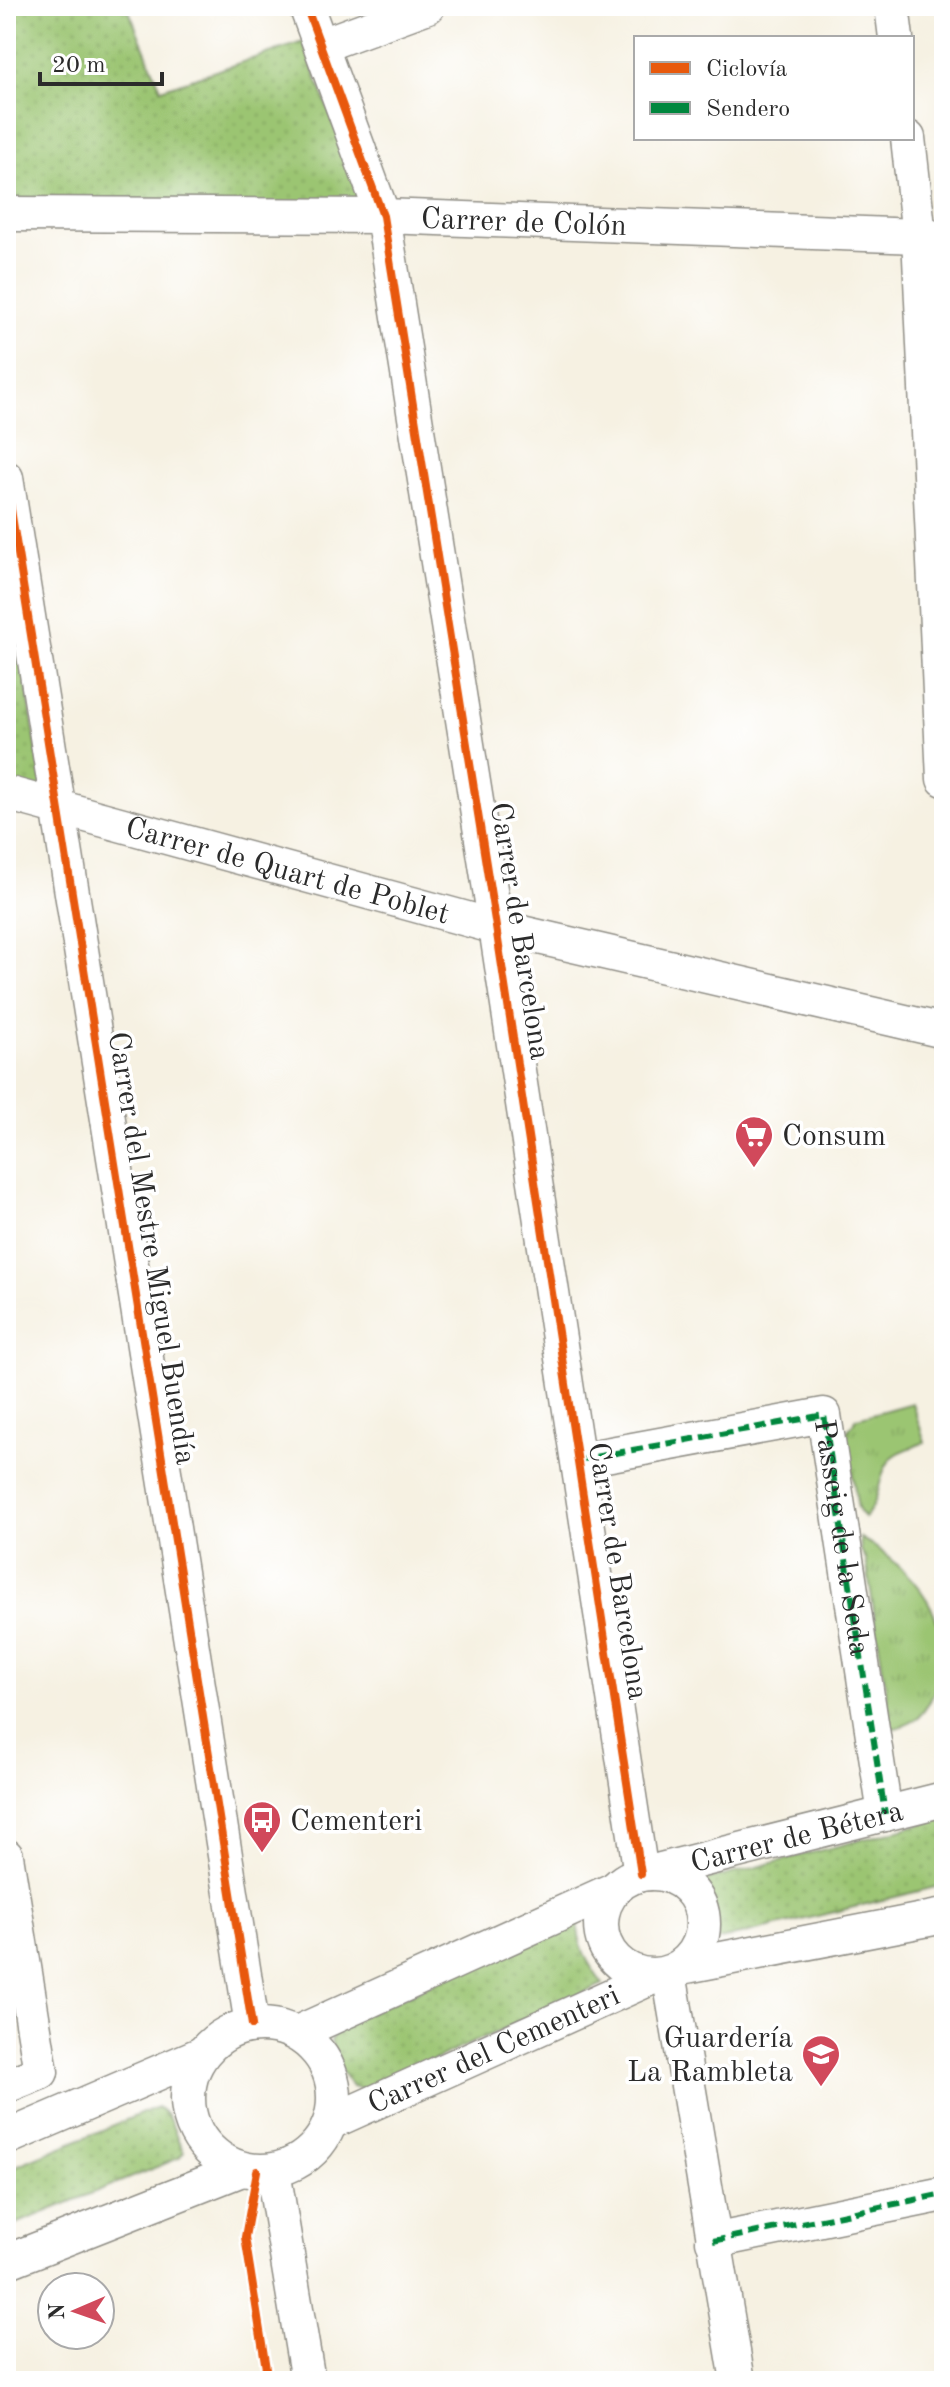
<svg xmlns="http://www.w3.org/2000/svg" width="950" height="2387" font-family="'Old Standard TT',serif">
<defs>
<pattern id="grass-tufts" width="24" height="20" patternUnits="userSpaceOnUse" patternTransform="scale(2)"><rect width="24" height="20" fill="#9bc572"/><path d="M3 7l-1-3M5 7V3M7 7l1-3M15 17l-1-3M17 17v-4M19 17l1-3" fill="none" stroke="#86a963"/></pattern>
<pattern id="park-dots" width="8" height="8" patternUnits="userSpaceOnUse" patternTransform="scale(2)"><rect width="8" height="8" fill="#9bc572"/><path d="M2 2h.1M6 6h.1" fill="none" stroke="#86a963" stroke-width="1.8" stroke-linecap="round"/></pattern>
</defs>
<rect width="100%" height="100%" fill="#fff"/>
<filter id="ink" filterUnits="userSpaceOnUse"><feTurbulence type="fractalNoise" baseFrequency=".0125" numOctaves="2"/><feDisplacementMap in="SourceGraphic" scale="16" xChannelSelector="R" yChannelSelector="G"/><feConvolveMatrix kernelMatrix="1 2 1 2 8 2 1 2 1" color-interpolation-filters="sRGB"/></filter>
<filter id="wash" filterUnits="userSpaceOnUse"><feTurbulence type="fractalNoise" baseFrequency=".006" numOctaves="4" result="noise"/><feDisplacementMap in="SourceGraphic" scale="32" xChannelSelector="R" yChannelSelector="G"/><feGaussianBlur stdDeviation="1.8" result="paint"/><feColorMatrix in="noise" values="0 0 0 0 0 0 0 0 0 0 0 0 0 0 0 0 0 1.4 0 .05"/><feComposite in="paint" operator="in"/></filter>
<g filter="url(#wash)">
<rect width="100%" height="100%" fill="#f6f1e2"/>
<g fill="url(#grass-tufts)" stroke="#63784e" stroke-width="2">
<path d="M912,1403L925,1442C914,1447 897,1451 890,1460C876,1478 882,1500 864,1518L858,1509L846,1433L857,1418Z"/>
<path d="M860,1538C887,1552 920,1582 933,1611C947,1641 942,1698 915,1720C908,1725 900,1727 892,1729L866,1560L861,1550Z"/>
</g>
<g fill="url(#park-dots)" stroke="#63784e" stroke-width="2">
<polygon points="6,6 127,6 161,89 303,42 365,207 6,208"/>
<polygon points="6,557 44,794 6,785"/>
<path d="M944,1818V1885L716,1941C717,1914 715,1904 700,1882Z"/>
<path d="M577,1918C578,1945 587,1964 603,1984L367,2090L352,2087L337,2064L331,2040L339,2026Z"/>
<path d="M157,2107C174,2116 173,2136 184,2151L179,2158L6,2228V2170Z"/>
</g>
</g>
<g filter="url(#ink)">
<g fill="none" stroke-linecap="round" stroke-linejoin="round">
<g stroke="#908e86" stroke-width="37">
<g id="street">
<polyline points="306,6 383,216 496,927 641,1874"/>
<polyline points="892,6 896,38"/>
<polyline points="322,45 428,6"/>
<polyline points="908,138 919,236 944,779"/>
<path id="s1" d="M6,214L383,216L944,237"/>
<polyline points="6,478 252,2025"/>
<path id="s2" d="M6,793L496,927L944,1031"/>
<polyline points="578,1460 824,1415 885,1814"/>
<polyline points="6,1856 41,2072 6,2086"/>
<path id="s3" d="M649,1873L944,1799"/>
<circle cx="652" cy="1924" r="51"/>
<polyline points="681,1967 944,1916"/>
<polyline points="669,1973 738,2381"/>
<circle cx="261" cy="2098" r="73"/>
<polyline points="297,2033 613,1890"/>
<path id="s4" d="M331,2122L655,1976"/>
<polyline points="6,2138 202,2054"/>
<polyline points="273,2171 308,2381"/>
<polyline points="713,2241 944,2194"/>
<polyline points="6,2262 242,2169"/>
</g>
</g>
<use href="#street" stroke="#fff" stroke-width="34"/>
<g stroke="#00873e" stroke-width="6" stroke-dasharray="12 6" stroke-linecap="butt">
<path id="s5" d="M578,1460L824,1415L885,1814"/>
<polyline points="713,2241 944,2194"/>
</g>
<g stroke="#fff" stroke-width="13">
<g id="cycleway">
<polyline points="306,6 383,216 496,927 641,1874"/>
<polyline points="6,478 252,2025"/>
<polyline points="257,2171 245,2237 268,2381"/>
</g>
</g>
<use href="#cycleway" stroke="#e8590c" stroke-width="8"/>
</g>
</g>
<defs>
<g id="supermarket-pin" transform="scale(2)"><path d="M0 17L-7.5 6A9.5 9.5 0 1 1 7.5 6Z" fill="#d1495b" stroke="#fff"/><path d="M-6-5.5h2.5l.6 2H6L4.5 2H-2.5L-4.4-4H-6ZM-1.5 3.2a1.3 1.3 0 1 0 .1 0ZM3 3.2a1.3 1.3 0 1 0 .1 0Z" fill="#fff"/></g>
<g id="bus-pin" transform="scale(2)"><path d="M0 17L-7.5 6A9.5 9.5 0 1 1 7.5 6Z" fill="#d1495b" stroke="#fff"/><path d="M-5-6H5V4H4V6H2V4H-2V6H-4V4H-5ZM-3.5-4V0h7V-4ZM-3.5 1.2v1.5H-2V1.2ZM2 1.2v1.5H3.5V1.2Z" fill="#fff"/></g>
<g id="school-pin" transform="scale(2)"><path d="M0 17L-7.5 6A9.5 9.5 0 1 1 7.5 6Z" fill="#d1495b" stroke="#fff"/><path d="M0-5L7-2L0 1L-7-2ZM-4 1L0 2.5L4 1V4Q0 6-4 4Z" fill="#fff"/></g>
</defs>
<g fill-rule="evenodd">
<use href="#supermarket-pin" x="754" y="1135"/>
<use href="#bus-pin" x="262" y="1820"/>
<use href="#school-pin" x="821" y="2054"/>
</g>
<g text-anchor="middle" stroke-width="7" stroke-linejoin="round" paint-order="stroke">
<g font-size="30" fill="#2b2b2b" stroke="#fff">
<text dy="10" stroke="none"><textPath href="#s1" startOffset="518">Carrer de Colón</textPath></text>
<text dy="10" stroke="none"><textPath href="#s2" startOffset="292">Carrer de Quart de Poblet</textPath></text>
<text transform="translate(521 931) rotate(81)" y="10">Carrer de Barcelona</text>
<text transform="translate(153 1248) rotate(81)" y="10">Carrer del Mestre Miguel Buendía</text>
<text dy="10" stroke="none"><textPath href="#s5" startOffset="374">Passeig de la Seda</textPath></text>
<text transform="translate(619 1571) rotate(81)" y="10">Carrer de Barcelona</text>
<text dy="10" stroke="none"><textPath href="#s3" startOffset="152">Carrer de Bétera</textPath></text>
<text dy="10" stroke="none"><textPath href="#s4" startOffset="178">Carrer del Cementeri</textPath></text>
</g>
<g font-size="30" fill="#2b2b2b" stroke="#fff" text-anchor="start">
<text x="782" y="1145">Consum</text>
<text x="290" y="1830">Cementeri</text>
<text x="793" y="2047" text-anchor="end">Guardería<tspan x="793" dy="34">La Rambleta</tspan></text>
</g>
</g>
<rect width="950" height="2387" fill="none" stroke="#fff" stroke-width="32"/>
<rect x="634" y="36" width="280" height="104" fill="#ffffff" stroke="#aaaaaa" stroke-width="2"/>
<rect x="650" y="62" width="40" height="12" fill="#e8590c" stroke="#aaaaaa" stroke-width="2"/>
<text x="706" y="76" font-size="24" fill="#2b2b2b">Ciclovía</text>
<rect x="650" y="102" width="40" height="12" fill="#00873e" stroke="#aaaaaa" stroke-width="2"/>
<text x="706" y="116" font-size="24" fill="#2b2b2b">Sendero</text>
<g transform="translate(76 2311) rotate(268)"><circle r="38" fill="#ffffff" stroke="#aaaaaa" stroke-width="2"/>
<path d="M0-6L14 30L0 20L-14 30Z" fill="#d1495b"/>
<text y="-12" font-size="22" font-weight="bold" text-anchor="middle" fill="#2b2b2b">N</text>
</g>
<path d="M40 72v12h122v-12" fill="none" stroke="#2b2b2b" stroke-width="4"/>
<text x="52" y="72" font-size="24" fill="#2b2b2b" stroke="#ffffff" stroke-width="6" paint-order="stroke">20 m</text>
</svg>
